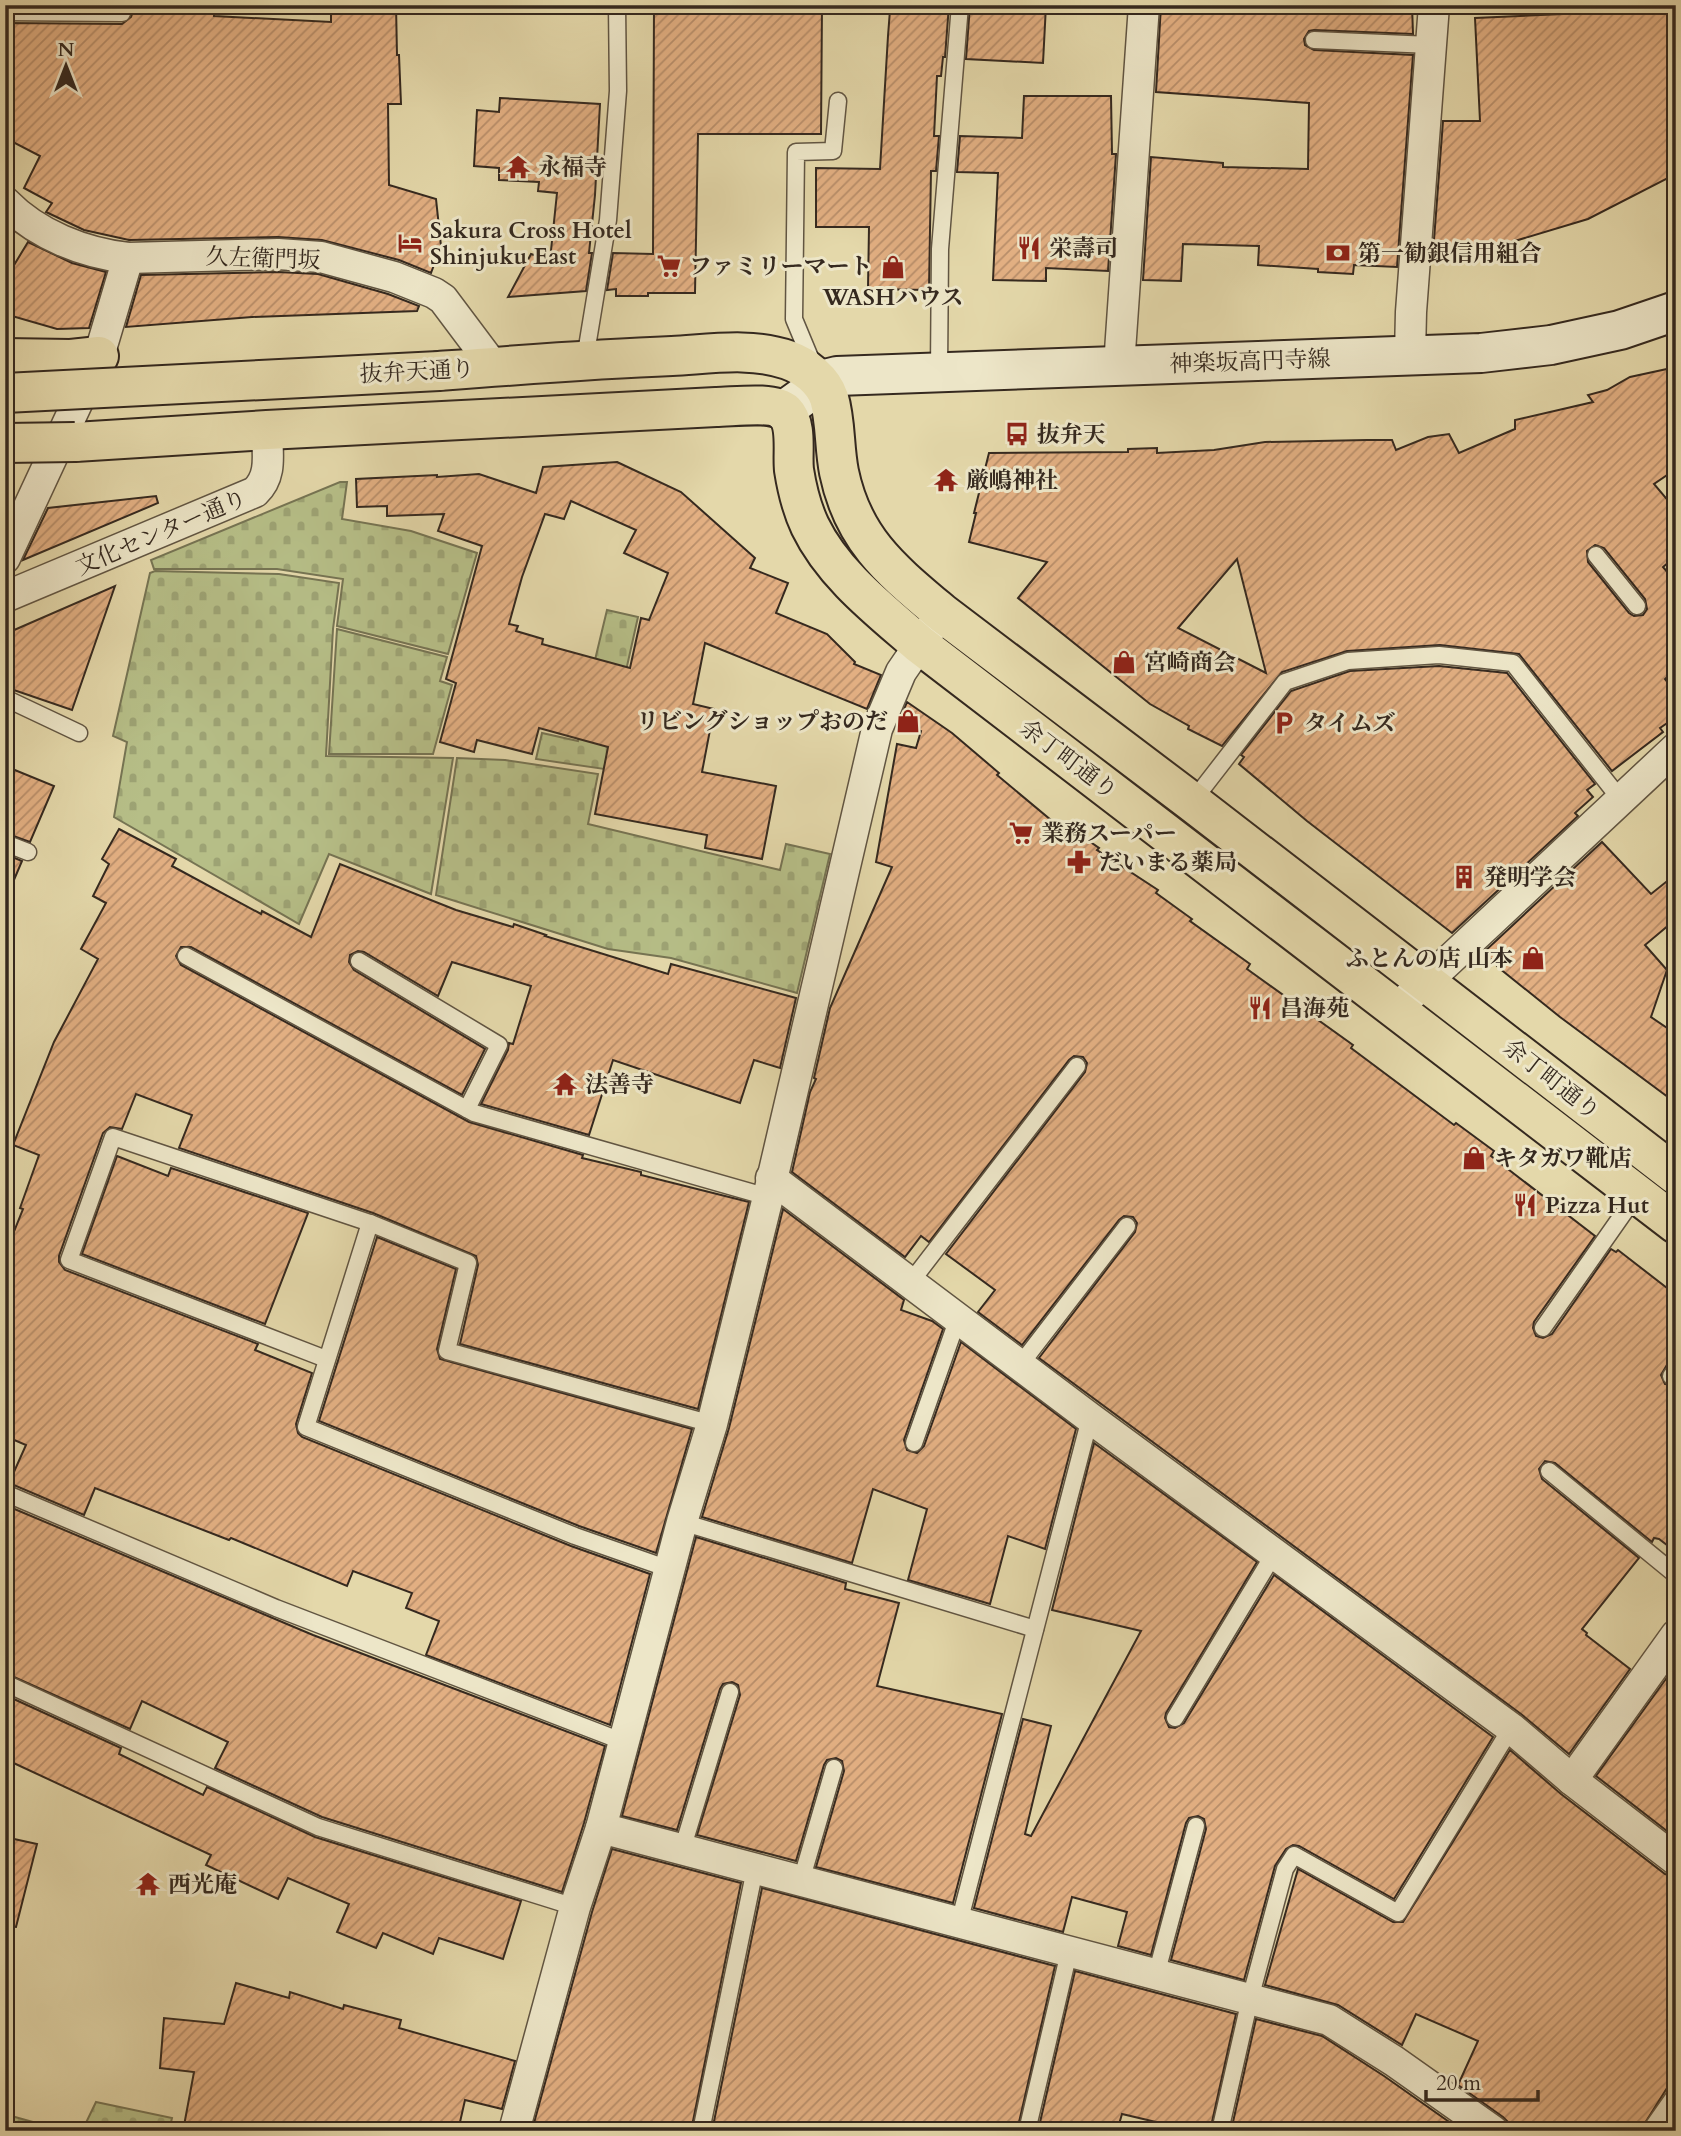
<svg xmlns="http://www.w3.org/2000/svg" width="1681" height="2136" font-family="Cardo,'Noto Serif JP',serif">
<defs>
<pattern id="cemetery-stones" width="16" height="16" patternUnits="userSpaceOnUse" patternTransform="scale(1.75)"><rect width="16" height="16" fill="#b6be87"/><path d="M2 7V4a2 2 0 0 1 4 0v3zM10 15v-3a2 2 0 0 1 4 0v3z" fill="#9da374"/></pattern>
<pattern id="building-hatch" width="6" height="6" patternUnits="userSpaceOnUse" patternTransform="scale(1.75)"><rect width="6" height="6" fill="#e2af82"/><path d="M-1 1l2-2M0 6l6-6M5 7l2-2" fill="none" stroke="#b88e6a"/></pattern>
</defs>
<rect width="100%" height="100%" fill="#e4d8aa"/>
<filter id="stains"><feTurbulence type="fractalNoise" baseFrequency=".00286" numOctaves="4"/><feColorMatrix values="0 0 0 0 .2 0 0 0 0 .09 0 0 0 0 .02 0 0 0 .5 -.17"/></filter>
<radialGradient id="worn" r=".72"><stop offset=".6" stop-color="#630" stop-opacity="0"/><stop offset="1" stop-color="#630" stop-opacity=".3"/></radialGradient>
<g fill="url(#cemetery-stones)" stroke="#767453" stroke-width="2">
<polygon points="340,482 347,482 342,519 411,531 477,553 448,654 337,626 343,579 277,569 154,569 151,560"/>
<polygon points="155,571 279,574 339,583 333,629 326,756 453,758 431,894 329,854 299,924 114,817 127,742 113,736 150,573"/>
<polygon points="607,610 638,617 604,769 536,759 542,733 578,741 597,665 594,664"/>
<polygon points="337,629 447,657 440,681 452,685 433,754 329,754"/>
<polygon points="457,758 505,760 598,774 588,824 780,870 786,844 830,854 797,993 671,958 608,949 436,895"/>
<polygon points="96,2102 172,2118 169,2131 82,2131"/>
<polygon points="15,2117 65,2131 5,2131 5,2126"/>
</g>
<g fill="url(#building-hatch)" stroke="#35291f" stroke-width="2" fill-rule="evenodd">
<polygon points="135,5 215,5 214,16 331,22 331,5 396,5 397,55 399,55 401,104 388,104 389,185 436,199 441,246 431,273 399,260 322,240 278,237 129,240 84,230 46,212 52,203 24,188 40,156 5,138 8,23 122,24 131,17"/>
<polygon points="654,5 822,5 821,134 698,134 695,293 648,293 648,296 616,296 616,289 607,290 613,253 653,254"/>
<polygon points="893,5 949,5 945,57 943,57 941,76 937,76 934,136 939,136 936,171 931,171 929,290 868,289 869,227 816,227 816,168 880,169 888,36 890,10 893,10"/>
<polygon points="970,5 1046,5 1043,63 966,59"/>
<polygon points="1161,5 1412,5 1413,34 1314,30 1309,31 1304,39 1305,45 1314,50 1413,55 1397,267 1354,265 1353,274 1318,272 1318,269 1258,265 1259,246 1183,244 1181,281 1143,280 1151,157 1223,163 1223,167 1308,169 1309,103 1156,92"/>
<polygon points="1676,9 1676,174 1588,219 1468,255 1433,253 1443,121 1480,121 1475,18"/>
<polygon points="1024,96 1111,96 1112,154 1116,154 1108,271 1046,268 1046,281 993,280 998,173 957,172 960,136 1022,138"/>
<polygon points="500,98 600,104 595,195 589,253 592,253 586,291 508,297 531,254 550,260 557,193 538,191 539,182 499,180 499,168 474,166 477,110 499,112"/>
<polygon points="28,242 72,263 106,272 89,328 57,329 5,314 5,280"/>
<polygon points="278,272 318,274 388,294 419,306 417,311 252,317 126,327 141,275"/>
<path d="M1676,367V469L1654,484L1676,510V556L1663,567L1676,582V669L1665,679L1676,693V717L1660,728L1663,732L1612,771L1519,654L1440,645L1347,651L1282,672L1222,746L1188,729L1189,726L1150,704L1018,598L1047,562L969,542L976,513H974L989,453L1128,452V449L1157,448V453L1214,450L1265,442L1367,440H1392L1396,450L1428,437L1449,434L1459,453L1515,429V420L1593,402L1588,395L1607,390L1630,377ZM1595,545L1604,548L1645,599L1647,609L1643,615L1634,616L1629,613L1588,562L1587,551ZM1237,559L1266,673L1178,628Z"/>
<path d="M617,462L681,492L755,558L750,568L788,583L776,613L827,634L855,662L854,664L881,675L867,709L705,643L693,704L714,709L702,772L776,786L762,859L705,848L707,835L595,814L608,747L539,728L532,754L477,740L474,752L440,742L456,683L446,679L482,546L438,531L444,514L387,516V506L357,507L356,479L437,475V477L479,474L536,493L543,467ZM571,501L636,530L624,553L668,573L649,620L641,618L630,668L542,644L543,639L516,631L518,626L509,624L522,577L545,514L564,519Z"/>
<polygon points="156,496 158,503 23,560 48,508"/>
<polygon points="115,586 72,710 5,687 5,634"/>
<polygon points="1439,666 1507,673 1595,784 1587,790 1593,797 1575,813 1578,816 1452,933 1307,821 1239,764 1244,757 1241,755 1291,691 1350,671"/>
<polygon points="907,702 952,733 999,773 997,775 1069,835 1073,830 1099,848 1097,850 1158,890 1156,893 1192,919 1190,921 1250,964 1247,969 1353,1045 1351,1048 1454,1125 1456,1123 1494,1151 1491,1156 1595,1236 1534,1322 1533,1328 1536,1336 1543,1338 1552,1334 1611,1249 1616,1252 1618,1250 1676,1295 1676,1360 1668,1363 1661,1375 1665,1384 1676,1385 1676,1552 1659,1539 1654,1538 1652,1542 1555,1463 1545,1461 1539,1469 1542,1479 1639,1558 1582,1629 1587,1633 1586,1635 1630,1669 1569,1754 1521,1714 1039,1358 1135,1232 1137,1223 1133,1217 1124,1216 1119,1220 1022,1345 978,1312 995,1290 946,1254 1085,1072 1087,1063 1083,1057 1074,1056 1069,1060 929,1242 921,1236 905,1257 792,1172 810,1092 816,1079 814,1078 830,1008 892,867 876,862 897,744 916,748 921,731 899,722"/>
<polygon points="5,766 54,786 30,842 5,833"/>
<polygon points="119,829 176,859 172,866 261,914 262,911 311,937 340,864 456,910 513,927 514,924 546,935 545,936 668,974 671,964 796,998 780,1068 754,1060 740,1103 613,1060 589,1135 481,1104 508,1050 509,1043 513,1044 531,986 452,962 438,996 364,952 358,951 350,955 349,962 354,970 485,1049 462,1095 191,947 181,947 176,956 181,965 469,1122 583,1155 582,1158 641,1172 641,1175 749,1202 698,1409 460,1344 478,1265 476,1256 373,1213 179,1148 192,1115 136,1094 122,1129 110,1127 103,1133 59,1256 59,1262 65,1270 258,1344 255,1350 312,1373 296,1424 298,1433 302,1437 571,1546 650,1574 610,1725 426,1655 439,1621 406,1608 412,1593 353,1571 347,1586 231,1538 229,1540 95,1488 84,1515 9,1483 26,1445 5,1436 5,1254 23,1209 20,1208 39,1155 13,1145 54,1042 98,959 81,949 106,903 93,896 109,864 102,859"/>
<polygon points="1602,842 1651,894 1676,874 1676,919 1645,945 1667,970 1651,1017 1676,1034 1676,1103 1560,1017 1499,968 1484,952"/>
<polygon points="5,854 22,861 5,901"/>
<polygon points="117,1156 168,1176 171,1168 308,1213 265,1324 82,1254"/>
<polygon points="783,1209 904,1300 901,1310 932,1321 943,1329 904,1440 907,1450 917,1453 924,1446 961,1342 1076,1429 1045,1549 1008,1536 990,1604 908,1580 927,1509 873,1489 852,1563 702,1517 729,1428"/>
<polygon points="377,1237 456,1269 437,1349 440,1359 692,1429 656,1553 579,1526 319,1421"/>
<polygon points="1094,1443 1257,1562 1166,1713 1165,1718 1169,1727 1175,1728 1184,1723 1274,1575 1493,1737 1394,1899 1299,1846 1293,1845 1286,1849 1275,1866 1244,1980 1171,1960 1206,1829 1204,1819 1198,1816 1189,1818 1186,1823 1151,1955 1118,1946 1127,1912 1072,1897 1063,1932 974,1908 1023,1719 1051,1726 1025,1834 1031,1836 1141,1631 1052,1610"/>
<polygon points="5,1505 313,1635 605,1746 584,1823 562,1892 322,1817 215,1768 228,1742 142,1701 130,1729 5,1673"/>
<polygon points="696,1537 846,1583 845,1589 899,1603 877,1686 1002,1714 953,1903 816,1867 844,1771 842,1761 836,1758 827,1760 824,1765 796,1861 697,1835 740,1695 738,1685 732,1682 723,1684 720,1689 677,1830 622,1816"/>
<polygon points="1676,1665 1676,1838 1596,1776"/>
<polygon points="5,1695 121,1748 119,1754 203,1795 207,1787 315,1837 521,1901 503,1959 439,1938 433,1954 383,1933 376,1948 337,1932 349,1904 288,1878 278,1899 206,1865 211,1855 5,1759"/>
<polygon points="1510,1750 1561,1794 1665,1874 1676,1877 1676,2084 1667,2088 1640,2131 1510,2131 1509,2123 1503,2117 1458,2085 1478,2041 1416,2014 1402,2045 1338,2005 1265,1985 1298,1869 1393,1922 1403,1922"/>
<polygon points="5,1837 37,1844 16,1927 5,1926"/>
<polygon points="612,1849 741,1883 691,2131 558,2131 534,2123 592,1912"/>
<polygon points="762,1888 1055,1966 1017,2131 712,2131"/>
<polygon points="1075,1971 1236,2014 1210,2131 1194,2131 1122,2114 1117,2131 1038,2131"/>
<polygon points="236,1983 289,1998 290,1992 343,2009 344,2005 401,2020 399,2028 515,2061 502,2109 465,2100 458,2131 183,2131 194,2072 160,2068 164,2018 224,2024"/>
<polygon points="1256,2019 1322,2036 1384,2076 1462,2131 1231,2131"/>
</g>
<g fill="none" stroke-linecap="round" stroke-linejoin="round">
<g stroke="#615542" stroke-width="19">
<g id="lane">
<polyline points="5,12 122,13 125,5"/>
<polyline points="1314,40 1431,45"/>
<polyline points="585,359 608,220 618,91 617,5"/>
<polyline points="814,367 794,319 796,152 833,151 838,101"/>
<polyline points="939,371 940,249 960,5"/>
<polyline points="1596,555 1637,606"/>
<polyline points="5,698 79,733"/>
<polyline points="1192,802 1285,682 1348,661 1439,655 1513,663 1621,800"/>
<polyline points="5,843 28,852"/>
<polyline points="186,956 474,1113 768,1197"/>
<polyline points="359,961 499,1045 467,1109"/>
<polyline points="370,1223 306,1427 575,1536 669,1569"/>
<polyline points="910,1283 1077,1066"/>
<polyline points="1543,1328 1637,1194"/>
<polyline points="326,1359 69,1260 113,1137 370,1223 468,1263 447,1351 712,1424"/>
<polyline points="1020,1365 1127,1226"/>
<polyline points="1671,1376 1676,1370"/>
<polyline points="914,1443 958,1318"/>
<polyline points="1549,1471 1676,1575"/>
<polyline points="5,1493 276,1608 624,1742"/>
<polyline points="682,1522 1035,1629"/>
<polyline points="5,1683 318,1827 575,1907"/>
<polyline points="1175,1718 1274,1554"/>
<polyline points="682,1850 730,1692"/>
<polyline points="801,1881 834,1768"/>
<polyline points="959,1923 1090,1418"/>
<polyline points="1156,1975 1196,1826"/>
<polyline points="701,2131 755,1869"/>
<polyline points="1027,2131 1069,1952"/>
<polyline points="1220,2131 1250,1999 1285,1869 1294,1855 1398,1913 1511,1728"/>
<polyline points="1650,2131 1676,2094"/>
</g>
</g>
<g stroke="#615542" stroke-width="33">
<g id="street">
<path d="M5,202C37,235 84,253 128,258L278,254L321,257L394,277L434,293L443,299L494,367"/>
<polyline points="1410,354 1411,312 1434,5"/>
<polyline points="1119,366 1144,5"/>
<polyline points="5,558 99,356 128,258"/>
<path d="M5,597L255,492C273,475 267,453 267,430"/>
<polyline points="1395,1009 1426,982 1676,748"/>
<polyline points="771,1178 1090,1418 1511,1728 1572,1780 1676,1860"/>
<polyline points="1572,1780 1676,1635"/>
<polyline points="601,1828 1329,2020 1394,2061 1493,2131"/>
<polyline points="514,2131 575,1907 601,1828 682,1522 712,1424 768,1197 877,729 901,672 931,628"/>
</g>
</g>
<g stroke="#35291f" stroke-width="42">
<polyline id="secondary" points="783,411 829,378 837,376 1481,353 1551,345 1620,330 1676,311"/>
</g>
<g stroke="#35291f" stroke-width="42">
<g id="primary">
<polyline points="5,358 71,359 99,356"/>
<path d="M439,371C517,365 594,359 672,356C710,354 751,347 788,360C805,366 823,380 829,398C836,422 834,447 839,472C853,540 891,570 942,613L1192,802L1676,1175"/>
<path d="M75,442L267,430L716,407C733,407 773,401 785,412C798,425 792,453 794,470C797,489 802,509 810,526C833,574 880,610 919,644L1676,1224"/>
</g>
</g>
<use href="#lane" stroke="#ede6c8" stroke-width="16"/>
<use href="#street" stroke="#ede6c8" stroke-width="30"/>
<use href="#secondary" stroke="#ede6c8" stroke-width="38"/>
<use href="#primary" stroke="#e4d8aa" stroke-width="38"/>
<g stroke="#35291f" stroke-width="42" stroke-linecap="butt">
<g id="primary-bridge">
<polyline points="5,393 439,371"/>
<polyline points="5,443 75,442"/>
</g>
</g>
<use href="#primary-bridge" stroke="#e4d8aa" stroke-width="38"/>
</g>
<defs>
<g id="temple-bare" transform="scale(1.89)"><path d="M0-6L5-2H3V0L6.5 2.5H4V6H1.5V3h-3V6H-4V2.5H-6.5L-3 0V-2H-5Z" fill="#8f2418" stroke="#ede6c8" stroke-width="2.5" paint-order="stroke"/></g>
<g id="hotel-bare" transform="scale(1.89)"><path d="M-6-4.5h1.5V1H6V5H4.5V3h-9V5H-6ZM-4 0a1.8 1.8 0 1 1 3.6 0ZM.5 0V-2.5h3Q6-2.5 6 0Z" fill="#8f2418" stroke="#ede6c8" stroke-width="2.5" paint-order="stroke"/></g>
<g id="restaurant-bare" transform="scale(1.89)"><path d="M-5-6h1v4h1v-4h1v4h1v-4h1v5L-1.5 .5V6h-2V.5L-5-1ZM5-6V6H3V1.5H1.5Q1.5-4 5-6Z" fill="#8f2418" stroke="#ede6c8" stroke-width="2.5" paint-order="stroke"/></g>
<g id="bank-bare" transform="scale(1.89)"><path d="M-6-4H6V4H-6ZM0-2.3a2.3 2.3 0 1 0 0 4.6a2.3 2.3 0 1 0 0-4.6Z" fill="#8f2418" stroke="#ede6c8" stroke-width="2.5" paint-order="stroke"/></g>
<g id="supermarket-bare" transform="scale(1.89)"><path d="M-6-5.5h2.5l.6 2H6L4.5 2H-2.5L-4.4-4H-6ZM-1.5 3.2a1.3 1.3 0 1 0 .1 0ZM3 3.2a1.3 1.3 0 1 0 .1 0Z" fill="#8f2418" stroke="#ede6c8" stroke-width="2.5" paint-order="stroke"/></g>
<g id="shop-bare" transform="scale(1.89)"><path d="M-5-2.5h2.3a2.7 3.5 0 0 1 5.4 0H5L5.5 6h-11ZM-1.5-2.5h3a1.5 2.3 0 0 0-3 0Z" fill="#8f2418" stroke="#ede6c8" stroke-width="2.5" paint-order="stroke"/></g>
<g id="bus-bare" transform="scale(1.89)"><path d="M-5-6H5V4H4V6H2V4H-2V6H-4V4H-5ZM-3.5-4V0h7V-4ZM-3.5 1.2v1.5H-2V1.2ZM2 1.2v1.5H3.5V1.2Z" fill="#8f2418" stroke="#ede6c8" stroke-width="2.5" paint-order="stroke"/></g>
<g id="parking-bare" transform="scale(1.89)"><path d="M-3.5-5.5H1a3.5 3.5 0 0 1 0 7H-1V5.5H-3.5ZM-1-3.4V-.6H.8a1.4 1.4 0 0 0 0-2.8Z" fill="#8f2418" stroke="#ede6c8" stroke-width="2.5" paint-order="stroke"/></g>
<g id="pharmacy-bare" transform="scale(1.89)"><path d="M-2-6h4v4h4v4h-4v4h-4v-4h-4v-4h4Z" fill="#8f2418" stroke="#ede6c8" stroke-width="2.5" paint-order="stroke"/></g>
<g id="building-bare" transform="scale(1.89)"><path d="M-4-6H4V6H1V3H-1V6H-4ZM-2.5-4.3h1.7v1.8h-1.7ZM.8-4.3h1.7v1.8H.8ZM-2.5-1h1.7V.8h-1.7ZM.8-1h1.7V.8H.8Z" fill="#8f2418" stroke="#ede6c8" stroke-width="2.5" paint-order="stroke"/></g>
</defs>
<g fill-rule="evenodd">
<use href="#temple-bare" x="518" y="167"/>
<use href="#hotel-bare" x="410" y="243"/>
<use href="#restaurant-bare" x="1029" y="248"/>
<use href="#bank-bare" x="1338" y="253"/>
<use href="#supermarket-bare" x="669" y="266"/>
<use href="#shop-bare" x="893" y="267"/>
<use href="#bus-bare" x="1017" y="434"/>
<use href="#temple-bare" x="946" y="480"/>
<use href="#shop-bare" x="1124" y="662"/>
<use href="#shop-bare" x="908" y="721"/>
<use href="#parking-bare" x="1284" y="723"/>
<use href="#supermarket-bare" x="1021" y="833"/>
<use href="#pharmacy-bare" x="1079" y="862"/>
<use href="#building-bare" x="1464" y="877"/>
<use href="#shop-bare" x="1533" y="958"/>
<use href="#restaurant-bare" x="1260" y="1008"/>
<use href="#temple-bare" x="565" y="1084"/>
<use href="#shop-bare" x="1474" y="1158"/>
<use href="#restaurant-bare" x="1525" y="1205"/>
<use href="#temple-bare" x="148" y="1884"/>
</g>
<g text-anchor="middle" stroke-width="6" stroke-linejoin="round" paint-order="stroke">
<g font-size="23" font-weight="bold" fill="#35291f" stroke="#ede6c8" text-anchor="start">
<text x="538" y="175">永福寺</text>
<text x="430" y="238">Sakura Cross Hotel<tspan x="430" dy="26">Shinjuku East</tspan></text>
<text x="1049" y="256">栄壽司</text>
<text x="1358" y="261">第一勧銀信用組合</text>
<text x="689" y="274">ファミリーマート</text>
<text x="893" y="305" text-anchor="middle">WASHハウス</text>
<text x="1037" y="442">抜弁天</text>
<text x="966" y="488">厳嶋神社</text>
<text x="1144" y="670">宮崎商会</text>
<text x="888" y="729" text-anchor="end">リビングショップおのだ</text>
<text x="1304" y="731">タイムズ</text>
<text x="1041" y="841">業務スーパー</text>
<text x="1099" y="870">だいまる薬局</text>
<text x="1484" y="885">発明学会</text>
<text x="1513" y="966" text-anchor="end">ふとんの店 山本</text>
<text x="1280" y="1016">昌海苑</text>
<text x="585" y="1092">法善寺</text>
<text x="1494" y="1166">キタガワ靴店</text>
<text x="1545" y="1213">Pizza Hut</text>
<text x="168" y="1892">西光庵</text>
</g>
<g font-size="23" fill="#35291f" stroke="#ede6c8">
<text transform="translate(263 258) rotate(2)" y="8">久左衛門坂</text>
<text transform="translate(1250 361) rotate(-2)" y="8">神楽坂高円寺線</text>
<text transform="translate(417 371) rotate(-3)" y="8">抜弁天通り</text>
<text transform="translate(161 532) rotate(-23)" y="8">文化センター通り</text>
<text transform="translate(1069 759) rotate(37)" y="8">余丁町通り</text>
<text transform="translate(1552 1079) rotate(38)" y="8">余丁町通り</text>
</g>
</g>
<rect width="1681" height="2136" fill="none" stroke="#e4d8aa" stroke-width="28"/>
<rect x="7" y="7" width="1667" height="2122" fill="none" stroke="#35291f" stroke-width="3.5"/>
<rect x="14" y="14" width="1653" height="2108" fill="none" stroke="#35291f" stroke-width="2"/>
<g transform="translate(66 66)" stroke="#ede6c8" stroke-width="5" paint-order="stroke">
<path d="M0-5L12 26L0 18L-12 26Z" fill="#35291f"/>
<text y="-10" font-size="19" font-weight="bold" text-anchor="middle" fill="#35291f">N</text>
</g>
<path d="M1426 2090v10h112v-10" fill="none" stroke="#35291f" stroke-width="3.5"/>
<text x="1436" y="2090" font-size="21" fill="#35291f" stroke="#ede6c8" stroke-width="5" paint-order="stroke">20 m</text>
<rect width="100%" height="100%" filter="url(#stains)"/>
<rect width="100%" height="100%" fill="url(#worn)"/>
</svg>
